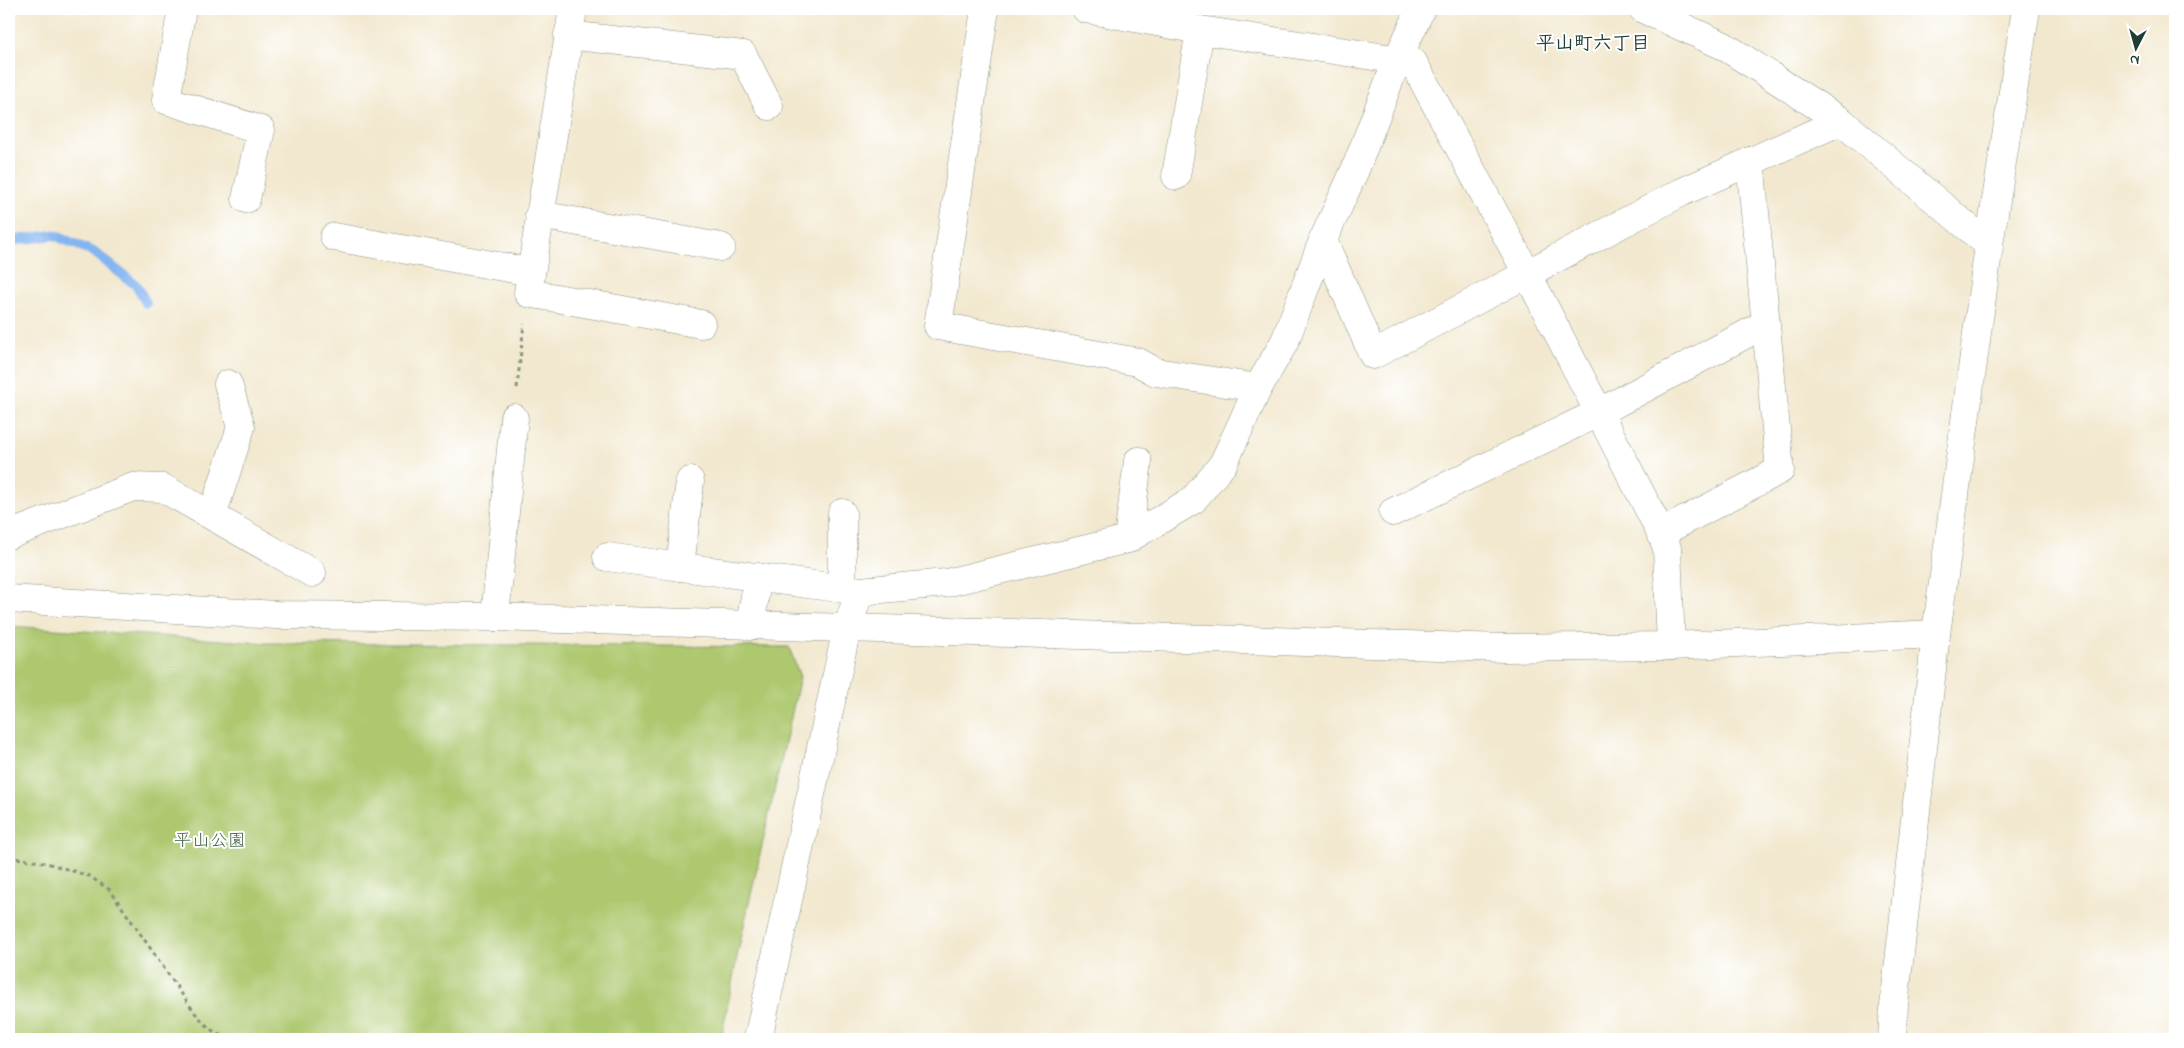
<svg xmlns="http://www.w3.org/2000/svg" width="2184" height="1048" font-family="'Indie Flower','Klee One',sans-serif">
<rect width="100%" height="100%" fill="#fff"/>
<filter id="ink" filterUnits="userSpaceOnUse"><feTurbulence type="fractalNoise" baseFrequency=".02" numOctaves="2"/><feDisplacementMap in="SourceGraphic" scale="10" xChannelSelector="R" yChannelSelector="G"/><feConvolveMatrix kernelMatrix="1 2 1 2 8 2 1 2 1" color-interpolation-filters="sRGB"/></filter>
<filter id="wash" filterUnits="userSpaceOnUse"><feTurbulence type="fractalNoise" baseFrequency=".0096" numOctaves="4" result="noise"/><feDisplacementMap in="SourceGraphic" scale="20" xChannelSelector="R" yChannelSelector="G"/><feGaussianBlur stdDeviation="1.12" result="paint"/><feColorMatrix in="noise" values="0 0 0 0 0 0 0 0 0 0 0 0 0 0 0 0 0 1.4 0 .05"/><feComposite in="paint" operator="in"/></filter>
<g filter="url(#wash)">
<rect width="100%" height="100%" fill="#f2e8cf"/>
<polygon fill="#adc86e" stroke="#668251" points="9,626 265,643 789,647 800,677 738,952 721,1039 9,1039"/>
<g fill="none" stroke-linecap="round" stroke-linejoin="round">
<polyline stroke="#85b5f1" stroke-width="10" points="9,241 54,235 94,252 137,286 146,303"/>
</g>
</g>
<g filter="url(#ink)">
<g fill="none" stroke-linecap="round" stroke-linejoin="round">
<g stroke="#889282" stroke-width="29">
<g id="street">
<polyline points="182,9 166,100 261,130 246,199"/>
<polyline points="573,9 528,293 701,324"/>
<polyline points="985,9 938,326 1138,362 1156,372 1258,388"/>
<polyline points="1086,9 1200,30 1413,62 1528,275 1661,533 1667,548 1671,646"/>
<polyline points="1643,9 1724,46 1841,121"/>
<polyline points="568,35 743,55 769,106"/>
<polyline points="1176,176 1200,30"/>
<polyline points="539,215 721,247"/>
<polyline points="334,237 531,272"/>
<polyline points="1323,240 1373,355 1682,192 1841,121 1989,245"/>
<polyline points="1393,512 1598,413 1765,324"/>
<polyline points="212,516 241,427 228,384"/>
<polyline points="1661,533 1780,470 1750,161"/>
<polyline points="9,535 133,487 163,488 312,573"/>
<polyline points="1128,539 1138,461"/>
<polyline points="607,557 860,591"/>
<polyline points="680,567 690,481"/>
<polyline points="842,588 842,513"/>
<polyline points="9,599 276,615 495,617 847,628"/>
<polyline points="495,617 514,418"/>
<polyline points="750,626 758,577"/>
<polyline points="758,1039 847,628 860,591 946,583 1128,539 1193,500 1223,464 1258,388 1285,341 1323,240 1355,170 1398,58 1421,9"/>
</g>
</g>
<g stroke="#889282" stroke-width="29">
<g id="secondary">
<polyline points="847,628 1505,648 1671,646 1936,634"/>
<polyline points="1892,1039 1894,1006 1936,634 1989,245 2026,9"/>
</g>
</g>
<g stroke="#889282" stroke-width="3" stroke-dasharray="4 4" stroke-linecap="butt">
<polyline points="517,388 524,324"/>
<polyline points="9,857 47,863 89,876 110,890 195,1013 210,1029 227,1039"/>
</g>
<use href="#street" stroke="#fff" stroke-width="28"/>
<use href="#secondary" stroke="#fff" stroke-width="28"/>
</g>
</g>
<g text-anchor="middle" stroke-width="4" stroke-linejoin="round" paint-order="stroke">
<g font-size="18" fill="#426042" stroke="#fff">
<text x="210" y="846">平山公園</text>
</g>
<g font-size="19" font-weight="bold" fill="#1f3d34" stroke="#fff">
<text x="1593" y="49">平山町六丁目</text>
</g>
</g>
<rect width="2184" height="1048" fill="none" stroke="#fff" stroke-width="30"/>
<g transform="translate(2136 48) rotate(186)" stroke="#ffffff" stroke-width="4" paint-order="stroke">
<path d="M0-4L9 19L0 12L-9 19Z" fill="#1f3d34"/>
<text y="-8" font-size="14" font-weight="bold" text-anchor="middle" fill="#1f3d34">N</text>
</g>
</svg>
